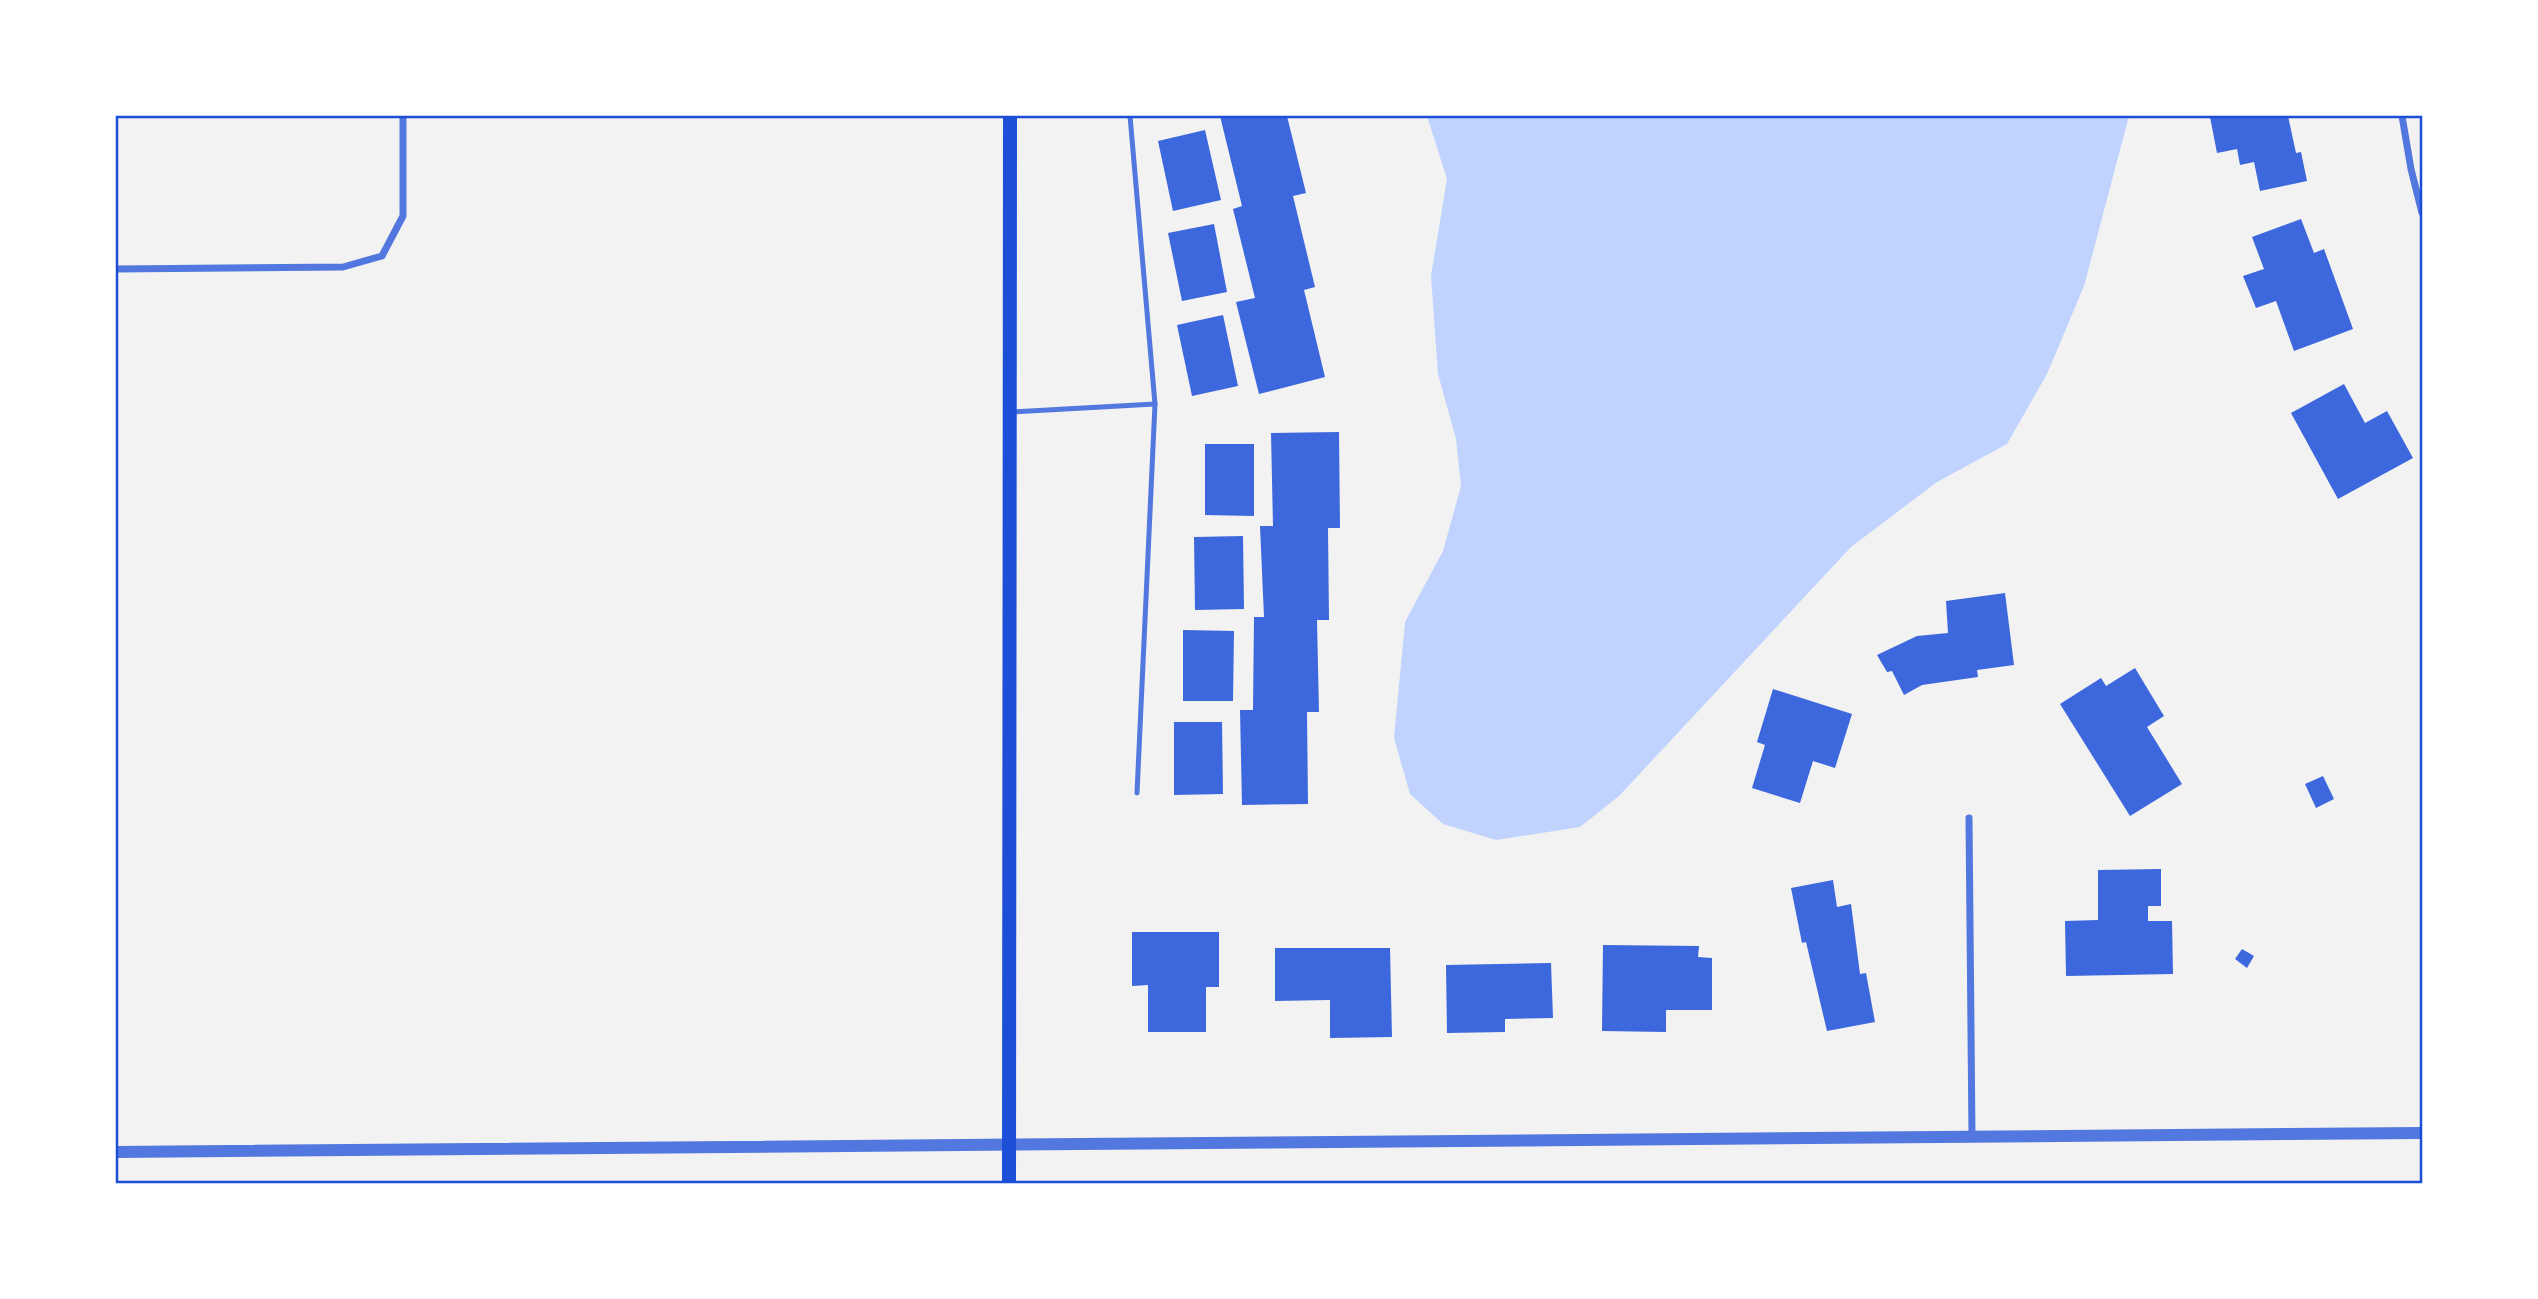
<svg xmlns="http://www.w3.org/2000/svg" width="2538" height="1299" font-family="'Golos Text',sans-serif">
<rect width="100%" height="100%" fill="#f2f2f2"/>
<polygon fill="#bfd3fe" points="1427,116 2129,116 2084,286 2047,374 2007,444 1937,482 1851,547 1619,796 1580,827 1496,840 1443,824 1410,794 1394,738 1405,622 1443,551 1461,486 1456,439 1438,374 1431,276 1447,179"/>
<g fill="#3d67dc">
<polygon points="1220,116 1287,116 1306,193 1293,196 1315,287 1304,290 1325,377 1259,394 1236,302 1255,298 1233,209 1242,206"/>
<polygon points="2215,116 2288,116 2296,153 2301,152 2307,181 2260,191 2254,162 2240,165 2237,149 2217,153 2210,117"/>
<polygon points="1205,130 1221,200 1173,211 1158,141"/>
<polygon points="2301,219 2314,253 2324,249 2353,329 2294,351 2276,301 2256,308 2243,276 2264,269 2252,237"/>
<polygon points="1214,224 1227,292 1182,301 1168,233"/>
<polygon points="1223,315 1238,386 1192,396 1177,325"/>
<polygon points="2344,384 2365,423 2387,411 2413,458 2338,499 2291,413"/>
<polygon points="1339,432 1340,528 1328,528 1329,620 1317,620 1319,712 1307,712 1308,804 1242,805 1240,710 1253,710 1254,617 1264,617 1260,526 1273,526 1271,433"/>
<polygon points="1205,444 1254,444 1254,516 1205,515"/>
<polygon points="1243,536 1244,609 1195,610 1194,537"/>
<polygon points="2005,593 2014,665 1977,670 1978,677 1922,685 1904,695 1892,671 1887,672 1877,655 1917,636 1948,633 1946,601"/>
<polygon points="1183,630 1234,631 1233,701 1183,701"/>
<polygon points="2135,668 2164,716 2147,727 2182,784 2130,816 2060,704 2101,678 2106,686"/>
<polygon points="1773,689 1852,714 1835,768 1813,761 1800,803 1752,788 1765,745 1757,742"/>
<polygon points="1174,722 1222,722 1223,794 1174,795"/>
<polygon points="2323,776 2334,799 2316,808 2305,784"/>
<polygon points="2161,869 2161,906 2148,906 2148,921 2172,921 2173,974 2066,976 2065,921 2098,920 2098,870"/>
<polygon points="1833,880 1837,907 1851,904 1860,974 1866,973 1875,1022 1827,1031 1806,942 1802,943 1791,888"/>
<polygon points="1132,932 1219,932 1219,987 1206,987 1206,1032 1148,1032 1148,985 1132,986"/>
<polygon points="1603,945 1699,946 1698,957 1712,958 1712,1010 1666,1010 1666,1032 1602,1031"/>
<polygon points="1275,948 1390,948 1392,1037 1330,1038 1330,1000 1275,1001"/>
<polygon points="2242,949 2254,956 2247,968 2235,959"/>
<polygon points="1551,963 1553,1018 1505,1019 1505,1032 1447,1033 1446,965"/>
</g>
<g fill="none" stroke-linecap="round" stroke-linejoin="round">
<g stroke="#5277de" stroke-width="5">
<polyline points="1130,116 1155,404 1137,793"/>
<polyline points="1011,412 1155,404"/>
</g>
<g stroke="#5277de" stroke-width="7">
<polyline points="2402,116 2411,169 2422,213"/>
<polyline points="116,269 343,267 382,256 403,216 403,116"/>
<polyline points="1969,818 1972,1137"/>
</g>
<polyline stroke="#5277de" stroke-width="12" points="116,1152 2422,1133"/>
<polyline stroke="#1d4ed8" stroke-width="14" points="1009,1184 1010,116"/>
</g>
<rect width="2538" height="1299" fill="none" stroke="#ffffff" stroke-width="234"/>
<rect x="117" y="117" width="2304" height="1065" fill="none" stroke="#1d4ed8" stroke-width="2.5"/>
</svg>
